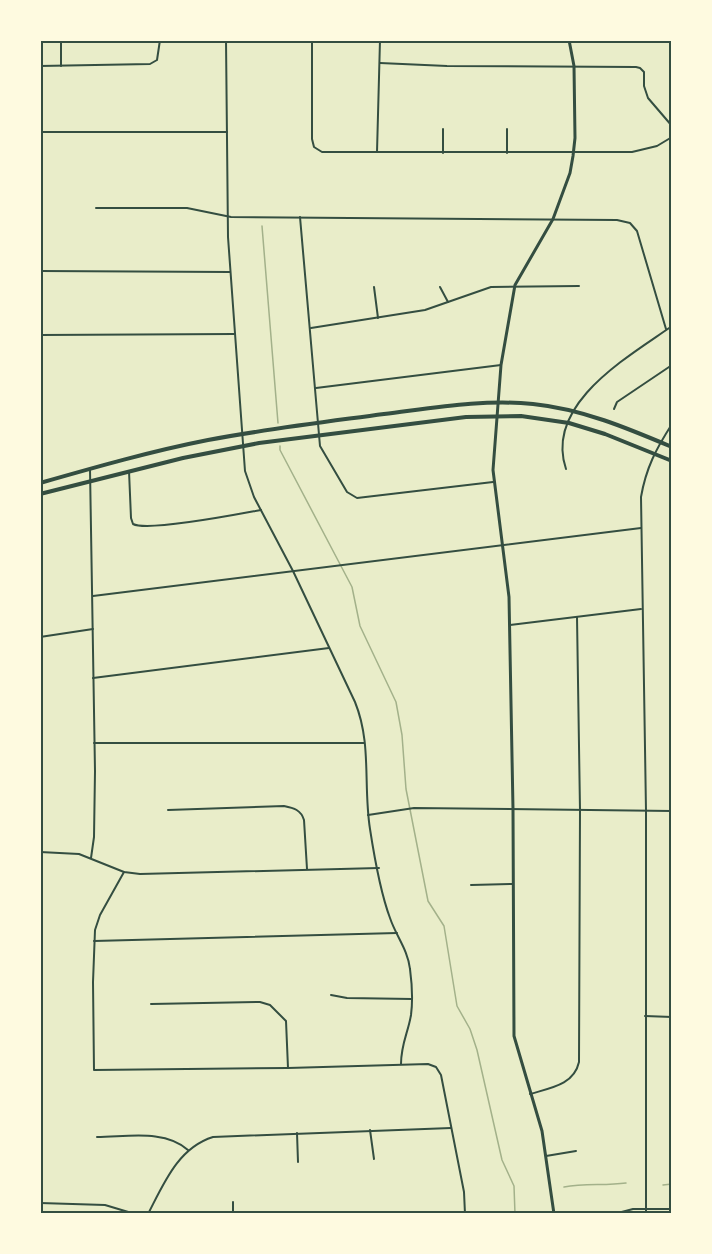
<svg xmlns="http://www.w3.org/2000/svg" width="712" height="1254" font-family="'Exo 2',sans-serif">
<rect width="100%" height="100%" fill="#e9edc9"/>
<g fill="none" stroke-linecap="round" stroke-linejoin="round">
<g stroke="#a3b18a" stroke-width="1.5">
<polyline points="262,226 278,423"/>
<polyline points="280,446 280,450 352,587 360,626 396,702 402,735 406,789 428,901 444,926 457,1006 470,1029 477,1050 502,1160 514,1186 515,1214"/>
<polyline points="663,1185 672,1184"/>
<path d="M564,1187C585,1183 605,1186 626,1183"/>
</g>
<g stroke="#344e41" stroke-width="2">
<polyline points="61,40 61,66"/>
<path d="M226,40L228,237L245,471L254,497L293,571L355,702C372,744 363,785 370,829C374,855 381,894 390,918C396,936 408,950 410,969C412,984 413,1000 411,1015C408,1033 401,1044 401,1064"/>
<polyline points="312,40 312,139 314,147 322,152 632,152 657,146 672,137"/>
<polyline points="380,63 447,66 636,67 640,68 644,72 644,86 648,98 672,126"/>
<polyline points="40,66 150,64 157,60 160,40"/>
<polyline points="443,129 443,153"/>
<polyline points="507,129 507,153"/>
<polyline points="40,132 227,132"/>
<polyline points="377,152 380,40"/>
<polyline points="96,208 187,208 231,217 617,220 630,223 637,231 666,329"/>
<polyline points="300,217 320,446 347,492 357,498 493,482"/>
<polyline points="40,271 230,272"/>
<polyline points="374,287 378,318"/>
<polyline points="440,287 448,302"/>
<polyline points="311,328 425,310 491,287 579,286"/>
<polyline points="40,335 234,334"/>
<polyline points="316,388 501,365"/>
<polyline points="614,409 617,402 672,365"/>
<polyline points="90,469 95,771 94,837 91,858"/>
<path d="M566,469C544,404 628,357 672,326"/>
<path d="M129,471L131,518L133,524C148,532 239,514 261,510"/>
<polyline points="93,596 641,528"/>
<polyline points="510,625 641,609"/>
<polyline points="40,637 93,629"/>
<polyline points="93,678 329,648"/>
<polyline points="94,743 364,743"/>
<path d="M168,810L284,806C294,808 301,810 304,820L307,869"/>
<polyline points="368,815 414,808 672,811"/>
<polyline points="40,852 79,854 124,872 140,874 379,868"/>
<polyline points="124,872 100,915 95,930 93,982 94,1070 288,1068 428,1064 436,1067 441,1075 464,1192 465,1214"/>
<polyline points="471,885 513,884"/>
<polyline points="94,941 397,933"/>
<polyline points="331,995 347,998 412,999"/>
<polyline points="151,1004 260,1002 270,1005 286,1021 288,1068"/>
<polyline points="645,1016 672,1017"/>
<path d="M530,1094C550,1088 574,1085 579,1062L580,810L577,617"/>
<polyline points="370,1130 374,1159"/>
<polyline points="297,1133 298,1162"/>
<path d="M97,1137C127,1137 165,1129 188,1150"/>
<polyline points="546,1156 576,1151"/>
<polyline points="233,1202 233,1214"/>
<polyline points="40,1203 105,1205 135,1214"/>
<path d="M148,1214C164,1183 178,1148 213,1137L451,1128"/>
<polyline points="614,1214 633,1209 672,1209"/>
<path d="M646,1214V811L641,497C646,468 656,449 672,424"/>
</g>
<polyline stroke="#344e41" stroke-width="3" points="554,1214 542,1131 514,1036 513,809 509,597 493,470 501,365 515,285 553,219 570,173 573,156 575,138 574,66 569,40"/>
<g stroke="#344e41" stroke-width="4">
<path d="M40,483C96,467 152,451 208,440C266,429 325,422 384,414C433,408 483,399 533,404C582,409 627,428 672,447"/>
<polyline points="40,494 183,458 259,443 466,417 521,416 569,423 605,434 672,461"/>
</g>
</g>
<rect width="712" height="1254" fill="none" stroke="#fefae0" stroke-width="84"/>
<rect x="42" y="42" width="628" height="1170" fill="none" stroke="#344e41" stroke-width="2"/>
</svg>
